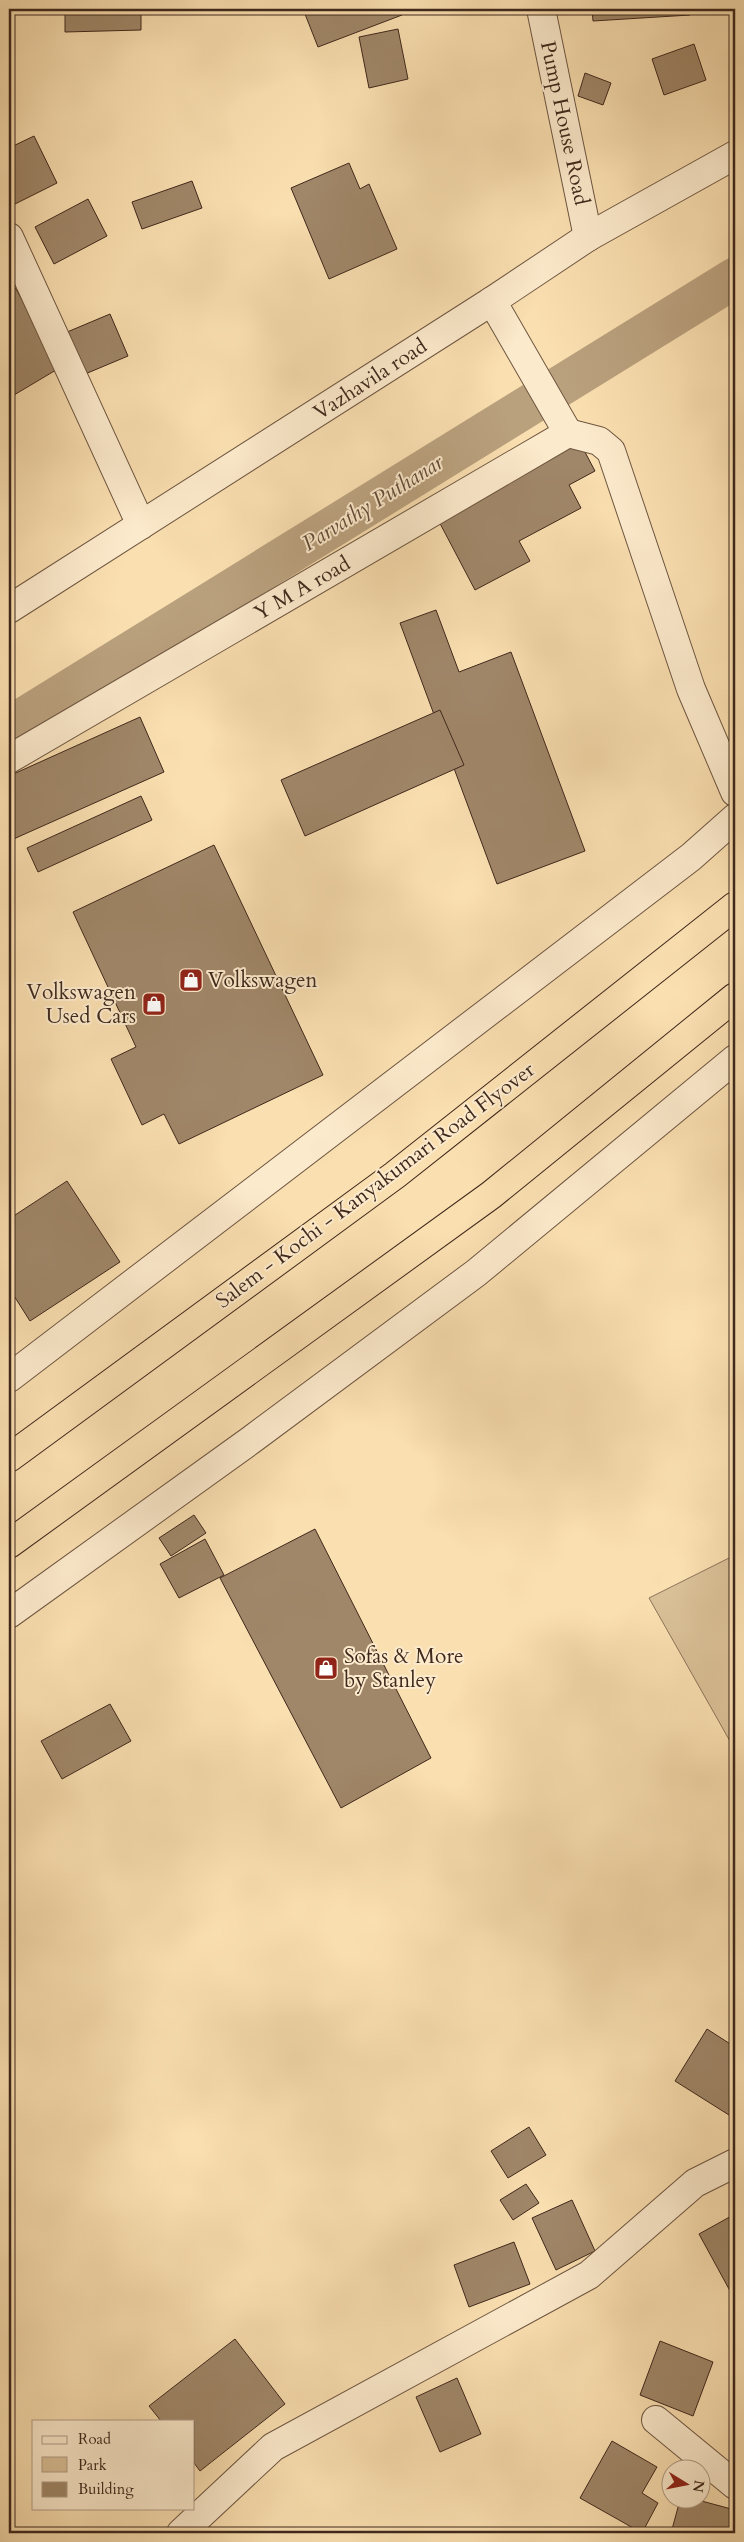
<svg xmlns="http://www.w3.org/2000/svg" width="744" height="2542" font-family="Cardo,serif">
<rect width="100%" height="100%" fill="#fadfb0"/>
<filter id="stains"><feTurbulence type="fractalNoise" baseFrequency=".004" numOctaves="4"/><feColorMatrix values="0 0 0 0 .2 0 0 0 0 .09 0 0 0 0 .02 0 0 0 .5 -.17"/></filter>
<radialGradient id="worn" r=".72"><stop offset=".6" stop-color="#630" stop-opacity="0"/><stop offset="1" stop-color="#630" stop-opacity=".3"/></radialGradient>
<polygon fill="#dac097" stroke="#8c745a" points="735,1555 735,1750 649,1598"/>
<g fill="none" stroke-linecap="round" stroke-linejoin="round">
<polyline stroke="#baa17e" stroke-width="41" points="9,727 735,278"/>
</g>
<g fill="#a08769" stroke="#3f281c">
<polygon points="65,9 141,9 141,30 65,32"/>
<polygon points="303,9 400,9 402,15 318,47"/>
<polygon points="592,9 690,9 690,15 593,21"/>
<polygon points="398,29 408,79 369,88 359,37"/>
<polygon points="694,44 706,80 664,95 652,59"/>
<polygon points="585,73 611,83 603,105 578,96"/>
<polygon points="34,136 57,183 9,207 9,148"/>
<polygon points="349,163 360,189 369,184 397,249 329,279 291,188"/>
<polygon points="192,181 202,208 142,229 132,202"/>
<polygon points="88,199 107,236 54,264 35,227"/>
<polygon points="9,277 61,367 9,398"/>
<polygon points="110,314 128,356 78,377 60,335"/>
<polygon points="578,439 595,471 569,485 581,508 519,541 530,561 475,590 435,514"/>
<polygon points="436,610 459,672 511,652 585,851 497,884 400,623"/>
<polygon points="440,710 464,765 305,836 281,780"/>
<polygon points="140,717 164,772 9,841 9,776"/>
<polygon points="141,796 152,820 38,872 27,848"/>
<polygon points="214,845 323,1075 179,1144 164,1114 142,1125 111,1059 136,1047 73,912"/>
<polygon points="67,1181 120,1262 30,1321 9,1288 9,1219"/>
<polygon points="194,1515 206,1533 171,1556 159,1538"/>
<polygon points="315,1529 431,1758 341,1808 220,1578"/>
<polygon points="205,1539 224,1575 179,1598 160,1564"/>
<polygon points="110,1704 131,1741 62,1779 41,1741"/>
<polygon points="707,2029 735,2047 735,2105 729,2115 675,2081"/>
<polygon points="529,2127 546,2155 508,2178 491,2151"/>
<polygon points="526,2184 539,2203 513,2220 500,2200"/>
<polygon points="572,2200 595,2251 556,2270 532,2218"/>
<polygon points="735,2214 735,2300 699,2234"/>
<polygon points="514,2242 530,2284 469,2307 454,2265"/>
<polygon points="235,2339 285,2404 200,2471 194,2463 194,2421 161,2421 149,2406"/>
<polygon points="660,2341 713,2362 693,2416 640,2395"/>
<polygon points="457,2378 481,2434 440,2452 416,2397"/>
<polygon points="612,2441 657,2467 642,2493 658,2503 642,2533 580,2498"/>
<polygon points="680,2500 698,2500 735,2510 731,2533 671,2533"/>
</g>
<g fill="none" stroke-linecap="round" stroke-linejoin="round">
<g stroke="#6e5641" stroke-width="30">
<g id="minor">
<polyline points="541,9 588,237"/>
<polyline points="9,237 141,525"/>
<polyline points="492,301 568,433"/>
<polyline points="9,609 492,301 588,237 735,155"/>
<polyline points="9,759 568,433 599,441 611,451 691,689 735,792"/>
<polyline points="9,1378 691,857 735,818"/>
<polyline points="9,1614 251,1440 476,1273 735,1059"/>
<polyline points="656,2420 735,2485"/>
<polyline points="181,2533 273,2447 589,2275 695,2183 735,2163"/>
</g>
</g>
<g stroke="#3f281c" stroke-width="30">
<g id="highway">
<polyline points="9,1458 395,1175 735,906"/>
<polyline points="9,1544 491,1195 735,997"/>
</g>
</g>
<use href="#minor" stroke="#fceacc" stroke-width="28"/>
<use href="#highway" stroke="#fadfb0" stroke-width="28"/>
</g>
<defs>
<g id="shop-square" transform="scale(1.25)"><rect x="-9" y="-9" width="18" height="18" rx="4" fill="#8f2418" stroke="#fceacc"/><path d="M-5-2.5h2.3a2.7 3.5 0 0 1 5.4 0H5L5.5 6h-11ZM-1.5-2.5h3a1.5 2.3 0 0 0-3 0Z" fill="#fff"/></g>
</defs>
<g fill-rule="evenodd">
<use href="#shop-square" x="191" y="980"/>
<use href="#shop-square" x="154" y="1004"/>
<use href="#shop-square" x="326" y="1668"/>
</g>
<g text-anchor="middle" stroke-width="4" stroke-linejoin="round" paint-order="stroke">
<g font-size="21" fill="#3f281c" stroke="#fceacc">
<text transform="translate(565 123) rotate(78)" y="7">Pump House Road</text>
<text transform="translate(370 379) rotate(-33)" y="7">Vazhavila road</text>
<text transform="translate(302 588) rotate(-30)" y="7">Y M A road</text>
<text transform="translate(375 1185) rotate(-37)" y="7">Salem - Kochi - Kanyakumari Road Flyover</text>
</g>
<g font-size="21" fill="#3f281c" stroke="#fceacc" text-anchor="start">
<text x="208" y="987">Volkswagen</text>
<text x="136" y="999" text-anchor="end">Volkswagen<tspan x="136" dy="24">Used Cars</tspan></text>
<text x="344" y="1663">Sofas &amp; More<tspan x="344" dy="24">by Stanley</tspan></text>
</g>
<g font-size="22" font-style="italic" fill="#644c39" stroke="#fceacc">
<text transform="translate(372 502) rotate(-32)" y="8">Parvathy Puthanar</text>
</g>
</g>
<rect width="744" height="2542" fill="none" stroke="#fadfb0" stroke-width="30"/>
<rect x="10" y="10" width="724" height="2522" fill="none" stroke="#3f281c" stroke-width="2.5"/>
<rect x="15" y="15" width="714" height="2512" fill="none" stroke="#3f281c"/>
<rect x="32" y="2420" width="162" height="90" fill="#fceacc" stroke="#b09c86"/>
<rect x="42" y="2436" width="25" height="8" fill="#fceacc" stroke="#b09c86"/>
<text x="78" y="2444" font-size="15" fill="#3f281c">Road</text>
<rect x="42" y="2457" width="25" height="15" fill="#dac097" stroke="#b09c86"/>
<text x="78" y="2470" font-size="15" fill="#3f281c">Park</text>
<rect x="42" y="2482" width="25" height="15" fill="#a08769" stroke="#b09c86"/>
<text x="78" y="2494" font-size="15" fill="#3f281c">Building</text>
<g transform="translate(686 2484) rotate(100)"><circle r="24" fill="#fceacc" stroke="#b09c86"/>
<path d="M0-4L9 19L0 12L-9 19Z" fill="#8f2418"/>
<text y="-8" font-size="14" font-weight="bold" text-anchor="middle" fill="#3f281c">N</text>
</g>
<rect width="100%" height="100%" filter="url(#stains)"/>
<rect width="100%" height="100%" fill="url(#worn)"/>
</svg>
